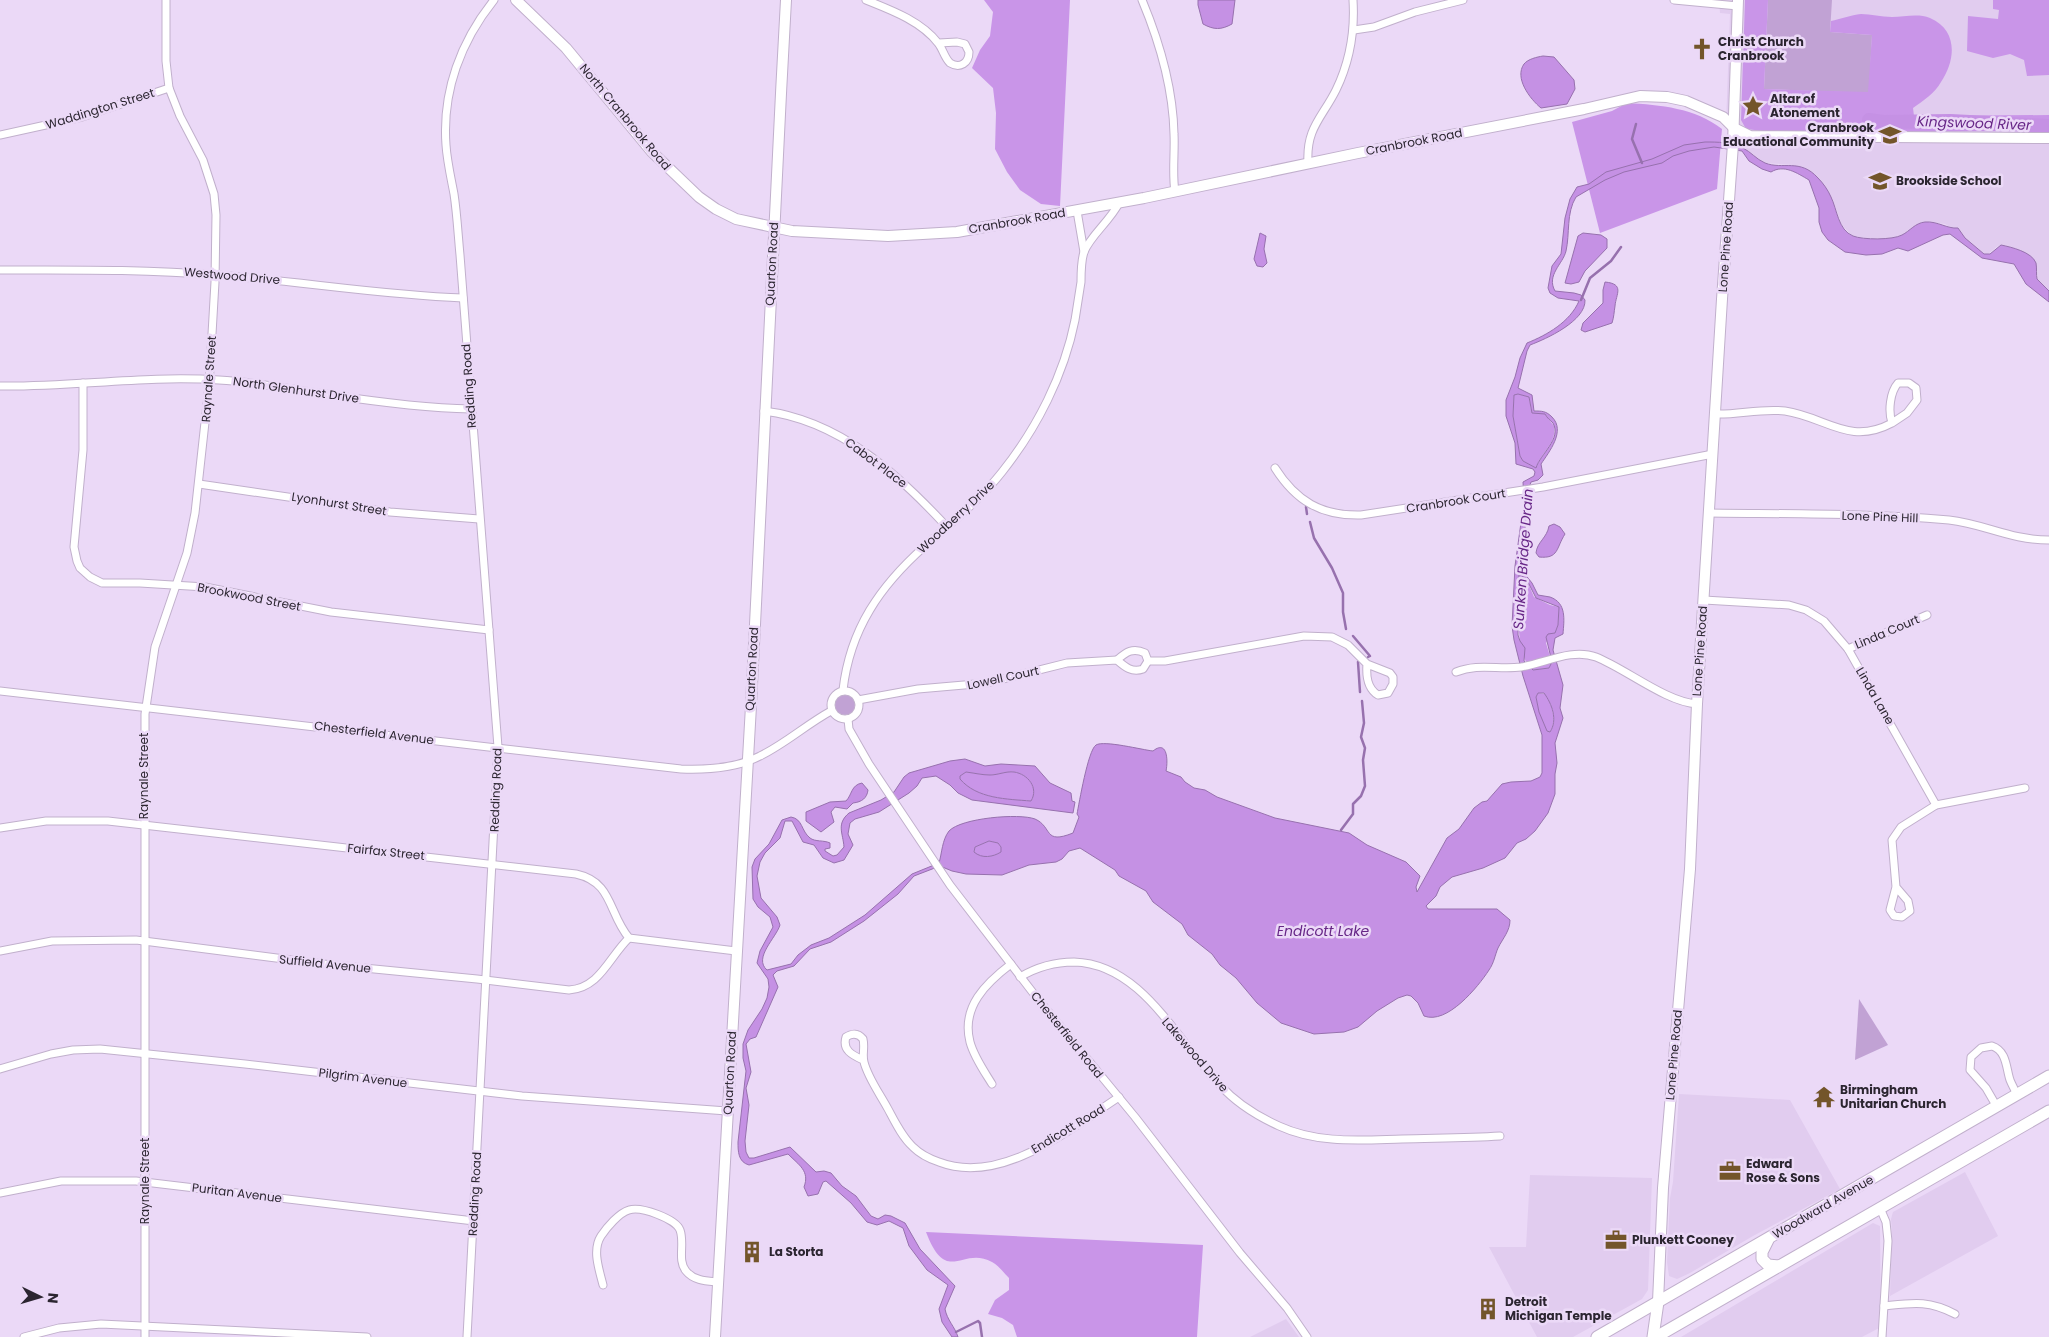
<svg xmlns="http://www.w3.org/2000/svg" width="2049" height="1337" font-family="Poppins,sans-serif">
<rect width="100%" height="100%" fill="#ebd9f7"/>
<g fill="#e1ccef">
<polygon points="1719,0 2049,0 2049,291 2037,279 2036,264 2029,257 2011,247 2003,245 1998,246 1988,254 1984,254 1965,238 1958,228 1953,229 1945,224 1932,222 1921,223 1897,238 1864,238 1852,236 1841,224 1832,198 1793,165 1765,163 1737,146 1726,125 1730,14 1720,13"/>
<polygon points="1679,1094 1790,1100 1840,1189 1753,1236 1690,1273 1677,1279 1669,1276 1667,1262 1670,1198 1673,1182"/>
<polygon points="1965,1172 1998,1236 1890,1296 1892,1232 1891,1219 1893,1212"/>
<polygon points="1530,1175 1652,1178 1648,1290 1642,1299 1573,1337 1537,1337 1489,1247 1526,1247"/>
<polygon points="1873,1223 1880,1226 1881,1327 1862,1337 1681,1337"/>
<polygon points="1286,1319 1299,1337 1250,1337"/>
</g>
<g fill="#c1a2d4">
<polygon points="1768,0 1832,0 1830,32 1872,35 1869,93 1764,89"/>
<circle cx="845" cy="705" r="10"/>
<polygon points="1859,999 1888,1045 1855,1060"/>
</g>
<g fill="#c995e8">
<polygon points="984,0 1070,0 1060,206 1041,204 1020,190 1007,172 995,149 996,113 993,88 972,68 980,50 990,36 993,12"/>
<path d="M1745,0H1768L1764,89L1868,92L1872,35L1830,32L1831,21C1840,19 1851,15 1861,14C1871,14 1881,17 1892,17C1904,17 1918,13 1930,18C1958,30 1956,60 1941,82C1935,93 1923,101 1913,108L1914,116L2049,115V131L1805,132L1763,131L1746,129L1741,120Z"/>
<polygon points="1993,0 2049,0 2049,75 2027,76 2024,60 2010,54 1993,58 1967,51 1968,16 1998,19 1999,10 1993,9"/>
<path d="M1627,103C1661,105 1695,108 1722,129L1717,189L1600,233L1572,122L1612,111Z"/>
<path d="M1518,394L1529,397L1531,409L1534,413H1544L1554,426C1557,444 1541,452 1536,468L1523,461L1520,456L1513,416L1514,395Z"/>
<path d="M1519,575L1526,578L1534,597L1550,605L1559,607L1558,625L1555,633L1551,634L1546,643L1552,663L1549,668L1533,670C1515,660 1517,595 1519,575Z"/>
<path d="M1538,693L1545,694C1552,705 1557,720 1550,732L1547,731L1539,713L1536,697Z"/>
<path d="M966,772C974,773 982,775 990,775C998,775 1006,771 1014,772C1028,774 1039,788 1031,801C1007,799 977,799 960,779V776Z"/>
<path d="M989,841L998,843L1001,847V852C993,857 982,859 974,853L975,847Z"/>
<path d="M926,1232L1203,1245L1197,1337H1017L1013,1325L1002,1318L988,1314L995,1300L1009,1290V1278C1004,1273 999,1266 992,1262C962,1245 947,1287 926,1232Z"/>
</g>
<g fill="#c591e4" stroke="#9771ae" fill-rule="evenodd">
<path d="M1198,0H1235L1232,24C1221,30 1214,30 1203,24L1198,5Z"/>
<path d="M1543,56L1554,57L1574,80L1575,89L1567,104L1541,108C1530,99 1514,78 1524,64C1528,59 1537,57 1543,56Z"/>
<path d="M1705,142C1718,142 1731,142 1743,148C1751,152 1756,159 1765,163C1783,170 1800,158 1818,178C1823,183 1828,190 1831,197C1837,209 1838,230 1853,236C1863,240 1893,240 1902,235C1910,231 1915,223 1925,222C1938,221 1947,229 1958,228L1965,238L1984,254H1990L2001,245C2011,247 2032,252 2036,263C2037,268 2036,275 2037,279L2049,291V302L2026,284L2014,264L1982,258L1950,234L1943,235L1908,251L1898,248L1882,254L1866,255L1845,252L1828,240L1822,232L1819,222V208L1809,180C1797,173 1784,164 1771,172L1762,169L1749,161L1742,151L1714,147L1689,151L1673,156L1662,163L1624,172L1605,180L1576,197C1566,213 1570,234 1566,251C1563,264 1546,275 1555,291L1574,293L1581,295L1585,300C1586,321 1546,339 1530,345L1527,351L1518,388L1532,395L1534,411C1542,411 1546,411 1552,417C1566,431 1549,452 1541,464L1543,475L1538,480L1531,482C1526,493 1530,501 1531,512L1526,520L1520,568L1532,583L1538,595C1542,596 1546,596 1550,597C1567,603 1564,620 1563,634L1555,638L1553,650L1563,685L1560,708L1563,718L1555,743L1557,763L1555,774V794L1548,813L1535,831L1526,839L1517,843L1505,858L1483,868L1452,877L1440,887L1436,896L1426,906L1428,909H1497L1510,920C1510,931 1503,938 1498,948C1495,955 1494,963 1489,970C1478,987 1447,1025 1424,1016L1418,1003L1411,996L1407,995L1398,998L1377,1011L1358,1027L1344,1032L1314,1034L1281,1023L1257,1003L1236,978L1220,965L1212,954L1188,935L1182,924L1153,902L1146,891L1119,876L1115,870L1080,848L1069,851L1062,859L1056,862L1029,865L1002,875L966,874L952,871L940,866L914,876L898,894L864,921L831,942L810,949L794,966L777,971L773,975L778,987L756,1037L750,1039L746,1044L751,1072L746,1088L749,1105L745,1141L746,1152L749,1158H754L790,1147L816,1172L824,1171L831,1173L842,1186L856,1196L871,1216L878,1219L885,1215L891,1216L905,1223L920,1249L955,1286L945,1309C947,1320 955,1327 958,1337H952L942,1322L939,1309L948,1285L927,1270L909,1246L903,1228L889,1221L877,1225L867,1222L851,1203L826,1181L823,1182L818,1194L808,1196L804,1187C810,1171 799,1165 788,1154L749,1165C738,1162 738,1151 738,1142L746,1071L743,1058V1044L748,1030L762,1009L767,998L769,987L768,979L757,963L760,951L773,927L770,917L758,907L753,899L752,867L755,859L769,844L782,820L791,817C803,819 801,831 810,838C815,842 824,840 830,843V848L825,849V851L833,856L837,855L844,847C843,833 836,824 849,813L881,800L894,792L904,777L909,773L950,761L965,759L985,766L1001,764L1035,766L1050,783L1071,793L1072,801L1075,802L1073,813L972,800L958,793L950,785L936,776L922,778L917,786L909,793L879,812L855,819L850,823L848,834L853,845L844,860L834,863L823,858L814,845L803,842L792,821H785L780,838L765,853L760,862L757,876L761,898L777,917L780,925C776,938 753,958 767,970L791,964L798,955L811,945L829,938L865,915L912,874L939,863C942,853 942,840 949,831C961,818 1019,813 1035,819C1053,827 1043,845 1073,833L1079,817L1077,814C1079,804 1088,750 1096,745C1104,740 1143,750 1153,751C1168,739 1168,762 1166,771L1181,777L1185,782L1194,788L1205,790L1217,797L1275,818L1349,833L1367,845L1406,862L1420,876L1416,887L1417,892L1447,838L1459,829L1474,808L1482,802L1487,801L1502,784L1511,782L1531,781L1540,777L1542,773V735L1523,676L1514,640L1512,626L1515,566L1524,501L1523,482L1534,476L1535,472L1533,469L1516,464L1515,443L1506,416V400L1515,377L1520,358L1527,343C1547,335 1570,322 1579,301L1558,298L1550,293L1548,288L1552,266L1561,254L1565,218L1570,199L1577,187L1589,184L1606,172L1652,159L1684,145ZM1518,394L1529,397L1532,413L1545,414C1547,418 1550,420 1553,423C1562,439 1540,454 1536,468L1523,461L1520,456L1513,416L1514,395ZM1519,575L1526,578L1536,598L1559,607L1558,625L1555,633L1548,634L1546,637L1552,662L1549,668L1533,670L1524,661L1525,648L1520,641L1518,635V588ZM1538,693H1544C1552,704 1558,720 1550,732L1547,731L1539,712L1536,697ZM966,772C974,773 982,775 990,775C998,775 1006,771 1014,772C1028,774 1039,788 1031,801C1007,799 977,799 960,779V776ZM989,841L998,843L1001,847V852C993,857 982,859 974,852L975,847Z"/>
<polygon points="1260,233 1266,236 1264,249 1267,263 1263,267 1257,266 1254,259"/>
<polygon points="1583,233 1601,235 1607,239 1607,248 1585,271 1579,282 1571,284 1565,283 1578,236"/>
<path d="M1605,282C1625,284 1616,294 1615,306C1614,312 1614,317 1612,323L1585,332L1581,330L1583,323L1603,303V290Z"/>
<path d="M1554,524L1560,527L1565,534C1556,548 1559,559 1539,557L1536,553C1537,542 1547,538 1549,526Z"/>
<path d="M862,783L868,790C867,798 862,802 853,803L847,809L835,807L831,812L834,822L821,832L806,821V812L830,802L846,801C852,795 851,785 862,783Z"/>
</g>
<g fill="none" stroke-linecap="round" stroke-linejoin="round">
<g stroke="#9771ae" stroke-width="2.5">
<polyline points="1636,124 1632,139 1642,163"/>
<polyline points="1581,300 1590,278 1611,261 1621,247"/>
<polyline points="1306,507 1307,514"/>
<polyline points="1310,522 1314,538 1332,568 1343,593 1343,612 1346,629"/>
<polyline points="1353,636 1370,656 1368,657"/>
<polyline points="1358,662 1360,692"/>
<polyline points="1341,830 1353,814 1353,804 1361,796 1365,786 1363,760 1365,748 1361,737 1364,723 1362,701"/>
<polyline points="956,1332 978,1321 980,1323 982,1337"/>
</g>
<polyline stroke="#c591e4" stroke-width="14" points="1869,120 1883,122 1950,121 2049,126"/>
<g stroke="#c1b0cc" stroke-width="9">
<g id="street">
<path d="M866,0C891,10 921,21 938,43C943,49 944,57 950,63C960,69 969,63 969,52L965,44L957,42L939,43"/>
<path d="M1142,0C1160,43 1173,87 1174,134C1175,153 1172,173 1175,192"/>
<polyline points="1674,0 1738,6"/>
<polyline points="1354,30 1374,27 1415,12 1463,0"/>
<polyline points="0,135 82,117 169,88"/>
<path d="M1308,163C1306,128 1322,118 1336,90C1350,61 1355,32 1353,0"/>
<polyline points="1077,211 1084,252"/>
<path d="M0,270C73,270 144,269 217,275C299,281 380,295 463,298"/>
<polyline points="83,383 83,450 74,547 77,561 80,568 90,577 102,583 140,583 205,587 331,612 489,630"/>
<path d="M0,386C73,387 146,375 219,380C257,382 294,390 332,395C378,402 425,408 471,409"/>
<path d="M764,411C839,420 898,474 947,527"/>
<path d="M1715,414C1738,415 1761,408 1785,411C1826,417 1849,446 1892,423C1888,411 1890,392 1898,383H1909L1916,388L1917,400L1907,413L1892,423"/>
<path d="M1275,468C1296,501 1321,516 1361,515L1543,487L1713,454"/>
<polyline points="199,484 390,512 479,519"/>
<path d="M1709,513C1789,514 1870,513 1949,520C1985,524 2010,540 2049,540"/>
<polyline points="1704,600 1789,605 1806,610 1824,621 1848,649 1936,805"/>
<polyline points="1848,649 1927,615"/>
<path d="M1117,660C1126,652 1133,647 1145,653L1148,661"/>
<path d="M1148,661H1165L1304,636L1332,637L1348,645L1367,664L1390,673L1393,677V684L1388,693L1378,695C1367,688 1366,676 1367,664"/>
<path d="M1456,672C1478,663 1499,670 1521,667C1545,663 1572,648 1596,657C1626,669 1666,702 1697,704"/>
<path d="M843,690C850,629 880,586 925,546C952,522 980,500 1002,472C1037,428 1064,375 1075,320C1077,307 1079,295 1081,282C1081,273 1081,261 1084,252C1090,236 1110,221 1119,203"/>
<circle cx="845" cy="705" r="14"/>
<path d="M0,691L681,769C707,770 737,768 760,756C785,744 807,724 831,711"/>
<path d="M858,700L918,689L987,683L1067,663L1117,660C1125,667 1132,673 1143,669L1148,661"/>
<polyline points="848,719 849,729 869,764 950,885 1037,998 1135,1117 1240,1253 1287,1308 1307,1337"/>
<path d="M0,828L46,821H108L576,874C613,882 608,913 629,938L736,951"/>
<polyline points="1896,887 1908,901 1910,911 1902,917 1894,916 1890,910 1896,887 1892,840 1901,827 1936,805 2025,788"/>
<path d="M0,951L52,941L136,940L323,964L477,979L569,990C600,988 609,957 629,938"/>
<path d="M1020,977C1037,967 1055,962 1074,962C1143,964 1177,1042 1220,1085C1236,1103 1257,1116 1279,1126C1318,1144 1360,1140 1402,1139C1435,1138 1467,1138 1500,1136"/>
<path d="M863,1060C852,1055 842,1050 846,1037C852,1033 858,1033 863,1039C865,1047 862,1055 864,1062C868,1078 880,1094 888,1109C895,1122 902,1137 913,1147C920,1154 930,1159 939,1162C1001,1186 1070,1129 1119,1097"/>
<polyline points="0,1069 51,1054 73,1050 100,1049 245,1064 522,1096 727,1111"/>
<path d="M992,1084C984,1071 974,1057 970,1042C961,1007 986,983 1011,964"/>
<path d="M1997,1107L1986,1088L1970,1070L1971,1057L1981,1048L1992,1046C2007,1051 2006,1068 2010,1080C2012,1085 2015,1090 2017,1095"/>
<polyline points="0,1193 61,1181 136,1181 474,1221"/>
<polyline points="1880,1208 1886,1222 1888,1241 1882,1337"/>
<path d="M603,1285C599,1269 592,1250 601,1236C607,1227 619,1213 629,1210C641,1206 676,1219 680,1230C685,1244 677,1260 686,1271C694,1281 707,1281 718,1282"/>
<path d="M1884,1306C1913,1303 1928,1300 1955,1314"/>
<polyline points="24,1337 59,1328 101,1324 367,1337"/>
<polyline points="145,1337 145,714 155,647 187,553 195,513 209,386 215,282 216,215 214,194 203,160 180,116 169,88 166,61 166,0"/>
<path d="M467,1337L498,747L460,255C458,234 457,214 454,194C451,178 447,161 446,145C442,91 461,41 494,0"/>
</g>
</g>
<g stroke="#c1b0cc" stroke-width="12">
<g id="secondary">
<polyline points="516,0 566,48 652,152 699,197 716,209 736,219 792,231 888,236 957,232 1144,198 1358,153 1584,109 1640,96 1667,97 1686,101 1723,117 1734,128 1750,136 2049,138"/>
<polyline points="1658,1302 1663,1188 1690,869 1697,704 1722,299 1733,144 1738,0"/>
<path d="M715,1337C726,1126 740,916 751,706C763,470 773,235 786,0"/>
</g>
</g>
<g stroke="#c1b0cc" stroke-width="13">
<g id="primary">
<polyline points="1768,1240 1762,1252 1762,1259 1768,1265 1779,1266"/>
<polyline points="1597,1337 2049,1076"/>
<polyline points="1653,1337 1658,1302"/>
<polyline points="1656,1337 2049,1111"/>
</g>
</g>
<use href="#street" stroke="#fff" stroke-width="7"/>
<use href="#secondary" stroke="#fff" stroke-width="10"/>
<use href="#primary" stroke="#fff" stroke-width="11"/>
</g>
<defs>
<g id="church-bare" transform="scale(1.725)"><path d="M-1.2-6h2.4v3.5h3.3v2.4h-3.3V6h-2.4V-.1h-3.3v-2.4h3.3Z" fill="#73552a" stroke="#ebd9f7" stroke-width="2.5" paint-order="stroke"/></g>
<g id="sight-bare" transform="scale(1.725)"><path d="M0-6L1.8-2.2L6-1.7L2.9 1.2L3.7 5.4L0 3.3L-3.7 5.4L-2.9 1.2L-6-1.7L-1.8-2.2Z" fill="#73552a" stroke="#ebd9f7" stroke-width="2.5" paint-order="stroke"/></g>
<g id="school-bare" transform="scale(1.725)"><path d="M0-5L7-2L0 1L-7-2ZM-4 1L0 2.5L4 1V4Q0 6-4 4Z" fill="#73552a" stroke="#ebd9f7" stroke-width="2.5" paint-order="stroke"/></g>
<g id="temple-bare" transform="scale(1.725)"><path d="M0-6L5-2H3V0L6.5 2.5H4V6H1.5V3h-3V6H-4V2.5H-6.5L-3 0V-2H-5Z" fill="#73552a" stroke="#ebd9f7" stroke-width="2.5" paint-order="stroke"/></g>
<g id="office-bare" transform="scale(1.725)"><path d="M-6-3h4V-5.5h4V-3h4V5H-6ZM-1-4.5V-3h2v-1.5ZM-6 0V1H6V0Z" fill="#73552a" stroke="#ebd9f7" stroke-width="2.5" paint-order="stroke"/></g>
<g id="building-bare" transform="scale(1.725)"><path d="M-4-6H4V6H1V3H-1V6H-4ZM-2.5-4.3h1.7v1.8h-1.7ZM.8-4.3h1.7v1.8H.8ZM-2.5-1h1.7V.8h-1.7ZM.8-1h1.7V.8H.8Z" fill="#73552a" stroke="#ebd9f7" stroke-width="2.5" paint-order="stroke"/></g>
</defs>
<g fill-rule="evenodd">
<use href="#church-bare" x="1702" y="49"/>
<use href="#sight-bare" x="1753" y="106"/>
<use href="#school-bare" x="1890" y="135"/>
<use href="#school-bare" x="1880" y="181"/>
<use href="#temple-bare" x="1824" y="1097"/>
<use href="#office-bare" x="1730" y="1171"/>
<use href="#office-bare" x="1616" y="1240"/>
<use href="#building-bare" x="752" y="1252"/>
<use href="#building-bare" x="1488" y="1309"/>
</g>
<g text-anchor="middle" stroke-width="5" stroke-linejoin="round" paint-order="stroke">
<g font-size="12" font-weight="bold" fill="#2b2530" stroke="#ebd9f7" text-anchor="start">
<text x="1718" y="46">Christ Church<tspan x="1718" dy="14">Cranbrook</tspan></text>
<text x="1770" y="103">Altar of<tspan x="1770" dy="14">Atonement</tspan></text>
<text x="1874" y="132" text-anchor="end">Cranbrook<tspan x="1874" dy="14">Educational Community</tspan></text>
<text x="1896" y="185">Brookside School</text>
<text x="1840" y="1094">Birmingham<tspan x="1840" dy="14">Unitarian Church</tspan></text>
<text x="1746" y="1168">Edward<tspan x="1746" dy="14">Rose &amp; Sons</tspan></text>
<text x="1632" y="1244">Plunkett Cooney</text>
<text x="769" y="1256">La Storta</text>
<text x="1505" y="1306">Detroit<tspan x="1505" dy="14">Michigan Temple</tspan></text>
</g>
<g font-size="12" fill="#2b2530" stroke="#ebd9f7">
<text transform="translate(100 109) rotate(-17)" y="4">Waddington Street</text>
<text transform="translate(625 117) rotate(50)" y="4">North Cranbrook Road</text>
<text transform="translate(1414 142) rotate(-11)" y="4">Cranbrook Road</text>
<text transform="translate(1017 221) rotate(-10)" y="4">Cranbrook Road</text>
<text transform="translate(1726 247) rotate(-86)" y="4">Lone Pine Road</text>
<text transform="translate(772 264) rotate(-87)" y="4">Quarton Road</text>
<text transform="translate(232 276) rotate(5)" y="4">Westwood Drive</text>
<text transform="translate(209 379) rotate(-86)" y="4">Raynale Street</text>
<text transform="translate(469 386) rotate(-94)" y="4">Redding Road</text>
<text transform="translate(296 390) rotate(8)" y="4">North Glenhurst Drive</text>
<text transform="translate(876 463) rotate(37)" y="4">Cabot Place</text>
<text transform="translate(1456 501) rotate(-9)" y="4">Cranbrook Court</text>
<text transform="translate(339 504) rotate(9)" y="4">Lyonhurst Street</text>
<text transform="translate(956 517) rotate(-43)" y="4">Woodberry Drive</text>
<text transform="translate(1880 517) rotate(2)" y="4">Lone Pine Hill</text>
<text transform="translate(249 597) rotate(11)" y="4">Brookwood Street</text>
<text transform="translate(1887 632) rotate(-23)" y="4">Linda Court</text>
<text transform="translate(1700 651) rotate(-86)" y="4">Lone Pine Road</text>
<text transform="translate(752 669) rotate(-87)" y="4">Quarton Road</text>
<text transform="translate(1003 678) rotate(-12)" y="4">Lowell Court</text>
<text transform="translate(1875 696) rotate(60)" y="4">Linda Lane</text>
<text transform="translate(374 733) rotate(7)" y="4">Chesterfield Avenue</text>
<text transform="translate(144 776) rotate(-90)" y="4">Raynale Street</text>
<text transform="translate(496 790) rotate(-88)" y="4">Redding Road</text>
<text transform="translate(386 852) rotate(6)" y="4">Fairfax Street</text>
<text transform="translate(325 964) rotate(6)" y="4">Suffield Avenue</text>
<text transform="translate(1067 1035) rotate(51)" y="4">Chesterfield Road</text>
<text transform="translate(1195 1055) rotate(49)" y="4">Lakewood Drive</text>
<text transform="translate(1674 1055) rotate(-85)" y="4">Lone Pine Road</text>
<text transform="translate(730 1073) rotate(-87)" y="4">Quarton Road</text>
<text transform="translate(363 1078) rotate(7)" y="4">Pilgrim Avenue</text>
<text transform="translate(1068 1129) rotate(-31)" y="4">Endicott Road</text>
<text transform="translate(145 1181) rotate(-90)" y="4">Raynale Street</text>
<text transform="translate(237 1193) rotate(7)" y="4">Puritan Avenue</text>
<text transform="translate(475 1194) rotate(-87)" y="4">Redding Road</text>
<text transform="translate(1823 1207) rotate(-30)" y="4">Woodward Avenue</text>
</g>
<g font-size="14" font-style="italic" fill="#672687" stroke="#ebd9f7">
<text transform="translate(1974 123) rotate(2)" y="5">Kingswood River</text>
<text transform="translate(1523 559) rotate(-86)" y="5">Sunken Bridge Drain</text>
<text x="1323" y="936">Endicott Lake</text>
</g>
</g>
<g transform="translate(40 1297) rotate(95)" stroke="#ebd9f7" stroke-width="4" paint-order="stroke">
<path d="M0-4L9 19L0 12L-9 19Z" fill="#2b2530"/>
<text y="-8" font-size="14" font-weight="bold" text-anchor="middle" fill="#2b2530">N</text>
</g>
</svg>
